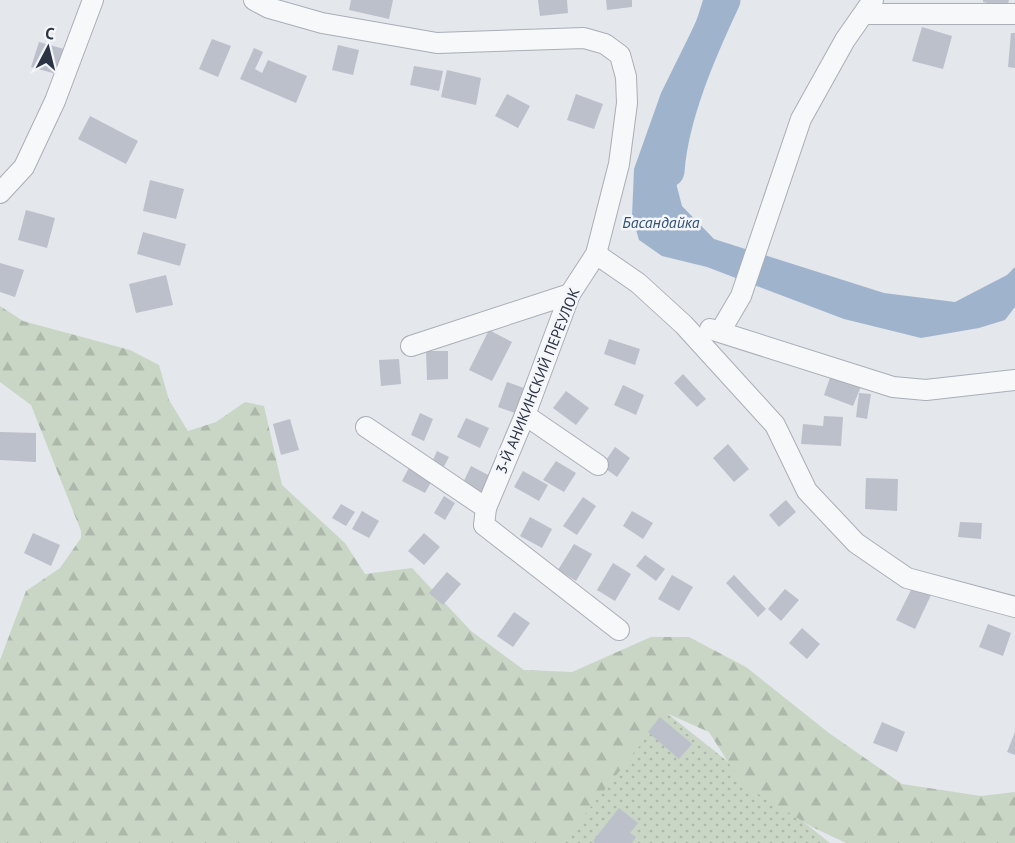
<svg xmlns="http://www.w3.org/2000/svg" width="1015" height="843" font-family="'PT Sans',sans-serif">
<defs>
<pattern id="grass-dots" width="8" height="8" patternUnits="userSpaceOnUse" patternTransform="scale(1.5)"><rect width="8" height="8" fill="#c9d6c5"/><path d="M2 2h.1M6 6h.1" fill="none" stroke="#adb8ab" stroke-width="1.8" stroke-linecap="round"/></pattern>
<pattern id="forest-firs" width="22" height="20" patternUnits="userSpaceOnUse" patternTransform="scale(1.5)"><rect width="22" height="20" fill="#c9d6c5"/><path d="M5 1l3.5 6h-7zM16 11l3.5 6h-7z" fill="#adb8ab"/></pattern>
</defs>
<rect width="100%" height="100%" fill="#e4e7ec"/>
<polygon fill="url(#grass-dots)" points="653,702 830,843 531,843"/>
<polygon fill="url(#forest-firs)" points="0,306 23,321 130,350 159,365 169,400 188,431 216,422 245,402 264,406 282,485 345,543 365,574 412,568 471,631 524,670 572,672 651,637 689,637 746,667 829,733 902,784 981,796 1015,792 1015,843 846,843 812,827 742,784 709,732 666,713 562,843 0,843 0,660 26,591 60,568 81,538 81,531 31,405 0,382"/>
<polygon fill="#9fb4cc" points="703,0 730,0 679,106 671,164 682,206 714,239 884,293 955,302 1007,275 1015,267 1015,307 1005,320 979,328 921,338 844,319 707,267 662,256 639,240 632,216 634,169 661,93 696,22"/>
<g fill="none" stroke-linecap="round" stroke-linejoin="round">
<path stroke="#9fb4cc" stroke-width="33" d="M668,171C672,115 700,51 724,0"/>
</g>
<g fill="#bbc0ca">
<polygon points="351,0 393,0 389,19 349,10"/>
<polygon points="538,0 567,0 568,13 540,16"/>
<polygon points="606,0 632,0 632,7 607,10"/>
<polygon points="983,0 1009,0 1007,8 983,2"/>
<polygon points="922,27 952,36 943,69 912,61"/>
<polygon points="1011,33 1015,33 1015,68 1008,67"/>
<polygon points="212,39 231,46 218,77 199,69"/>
<polygon points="39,42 64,49 56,74 31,67"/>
<polygon points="338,45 359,50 353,75 332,70"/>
<polygon points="254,48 263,52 255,69 262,73 268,60 307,76 296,103 240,79"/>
<polygon points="414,66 443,71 439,91 410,85"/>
<polygon points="447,70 481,78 476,105 441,97"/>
<polygon points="507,94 530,106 518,128 495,116"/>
<polygon points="576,94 603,104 594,129 567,120"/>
<polygon points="90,116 138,141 126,164 78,139"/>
<polygon points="150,180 184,189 176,219 143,211"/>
<polygon points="26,210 55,218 47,248 18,240"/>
<polygon points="143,232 186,244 180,266 137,254"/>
<polygon points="0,263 24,270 15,297 0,292"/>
<polygon points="166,275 173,305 136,313 129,284"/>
<polygon points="489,330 512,342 492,381 469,370"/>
<polygon points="609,339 640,349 635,365 604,354"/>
<polygon points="426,351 448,351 448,379 427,380"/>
<polygon points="399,359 401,384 381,386 379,360"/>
<polygon points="832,372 862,384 853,406 824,395"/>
<polygon points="683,374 706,399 697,407 674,383"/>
<polygon points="507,382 524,388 515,413 498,407"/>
<polygon points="623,385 644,395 636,415 614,405"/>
<polygon points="566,391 589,408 576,425 553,408"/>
<polygon points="859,393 871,394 867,419 856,417"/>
<polygon points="420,413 433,419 424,441 411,435"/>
<polygon points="824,416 843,417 841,446 801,444 803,424 823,426"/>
<polygon points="466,418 489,428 480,448 457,437"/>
<polygon points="290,419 299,450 281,455 273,424"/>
<polygon points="0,432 36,433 36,462 0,460"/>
<polygon points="728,444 749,469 734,482 713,458"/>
<polygon points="615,447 630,458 617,477 602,466"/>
<polygon points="437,451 449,457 442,470 431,464"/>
<polygon points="556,461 576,473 564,492 543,480"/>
<polygon points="411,464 434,477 425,493 402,481"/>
<polygon points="471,466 494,478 484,498 461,487"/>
<polygon points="523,471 548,485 539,501 514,487"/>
<polygon points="866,478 898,479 897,511 865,509"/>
<polygon points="444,496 455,503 445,520 434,513"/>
<polygon points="583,497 596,506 577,535 563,526"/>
<polygon points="786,500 796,512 779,527 769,515"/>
<polygon points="341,504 355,512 346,526 332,518"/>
<polygon points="362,511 379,521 369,538 352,529"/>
<polygon points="632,511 653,523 643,539 623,526"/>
<polygon points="530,517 552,529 542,548 520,536"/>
<polygon points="960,522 982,523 981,539 958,537"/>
<polygon points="33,533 60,545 51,566 24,553"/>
<polygon points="424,533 440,547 424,565 408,551"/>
<polygon points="574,544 592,554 576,581 558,570"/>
<polygon points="645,555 665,569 656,581 636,566"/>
<polygon points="613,563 631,574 615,601 597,590"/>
<polygon points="447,572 461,584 443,605 429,593"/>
<polygon points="672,575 693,587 679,611 658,599"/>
<polygon points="734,575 766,609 758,617 726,583"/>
<polygon points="913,586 931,595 915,629 896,620"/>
<polygon points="785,589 799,600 781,621 768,609"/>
<polygon points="514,612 530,623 513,647 497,636"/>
<polygon points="988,624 1011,633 1003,656 979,647"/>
<polygon points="802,628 820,644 807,659 789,643"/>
<polygon points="660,717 692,744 679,759 648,732"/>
<polygon points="882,722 905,732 897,752 873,743"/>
<polygon points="1015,732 1015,755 1007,752"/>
<polygon points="619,808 638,823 630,833 636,837 632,843 595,843 593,841"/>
</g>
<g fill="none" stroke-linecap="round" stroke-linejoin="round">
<g stroke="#a9aeb7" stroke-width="22">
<g id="minor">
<polyline points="254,0 269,8 322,23 437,43 584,38 605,44 620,55 626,77 627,103 619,164 596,254 570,294 525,415 486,508 484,525 619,630"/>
<polyline points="864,14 1015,14"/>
<polyline points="0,193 24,167 55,101 93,0"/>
<polyline points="596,254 638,283 684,325 775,425 807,491 856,543 907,578 1015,607"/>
<polyline points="710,329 893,387 926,390 1015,380"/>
<polyline points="721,330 741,296 801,119 845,40 873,0"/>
<polyline points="411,346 570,294"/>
<polyline points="525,415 598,465"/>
<polyline points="366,427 486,508"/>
</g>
</g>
<use href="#minor" stroke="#f7f8fa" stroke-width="20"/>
</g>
<g text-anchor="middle" stroke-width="5" stroke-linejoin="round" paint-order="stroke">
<g font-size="15" fill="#2b3445" stroke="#f4f6f9">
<text transform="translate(538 381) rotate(-68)" y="5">3-Й АНИКИНСКИЙ ПЕРЕУЛОК</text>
</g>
<g font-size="16" font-style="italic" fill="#34527a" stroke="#f4f6f9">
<text x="661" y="228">Басандайка</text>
</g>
</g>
<g transform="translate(48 48) rotate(7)" stroke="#f4f6f9" stroke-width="4.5" paint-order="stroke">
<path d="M0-4.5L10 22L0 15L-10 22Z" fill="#2b3445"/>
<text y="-9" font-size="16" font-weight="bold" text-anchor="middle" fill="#2b3445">С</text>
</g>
</svg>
